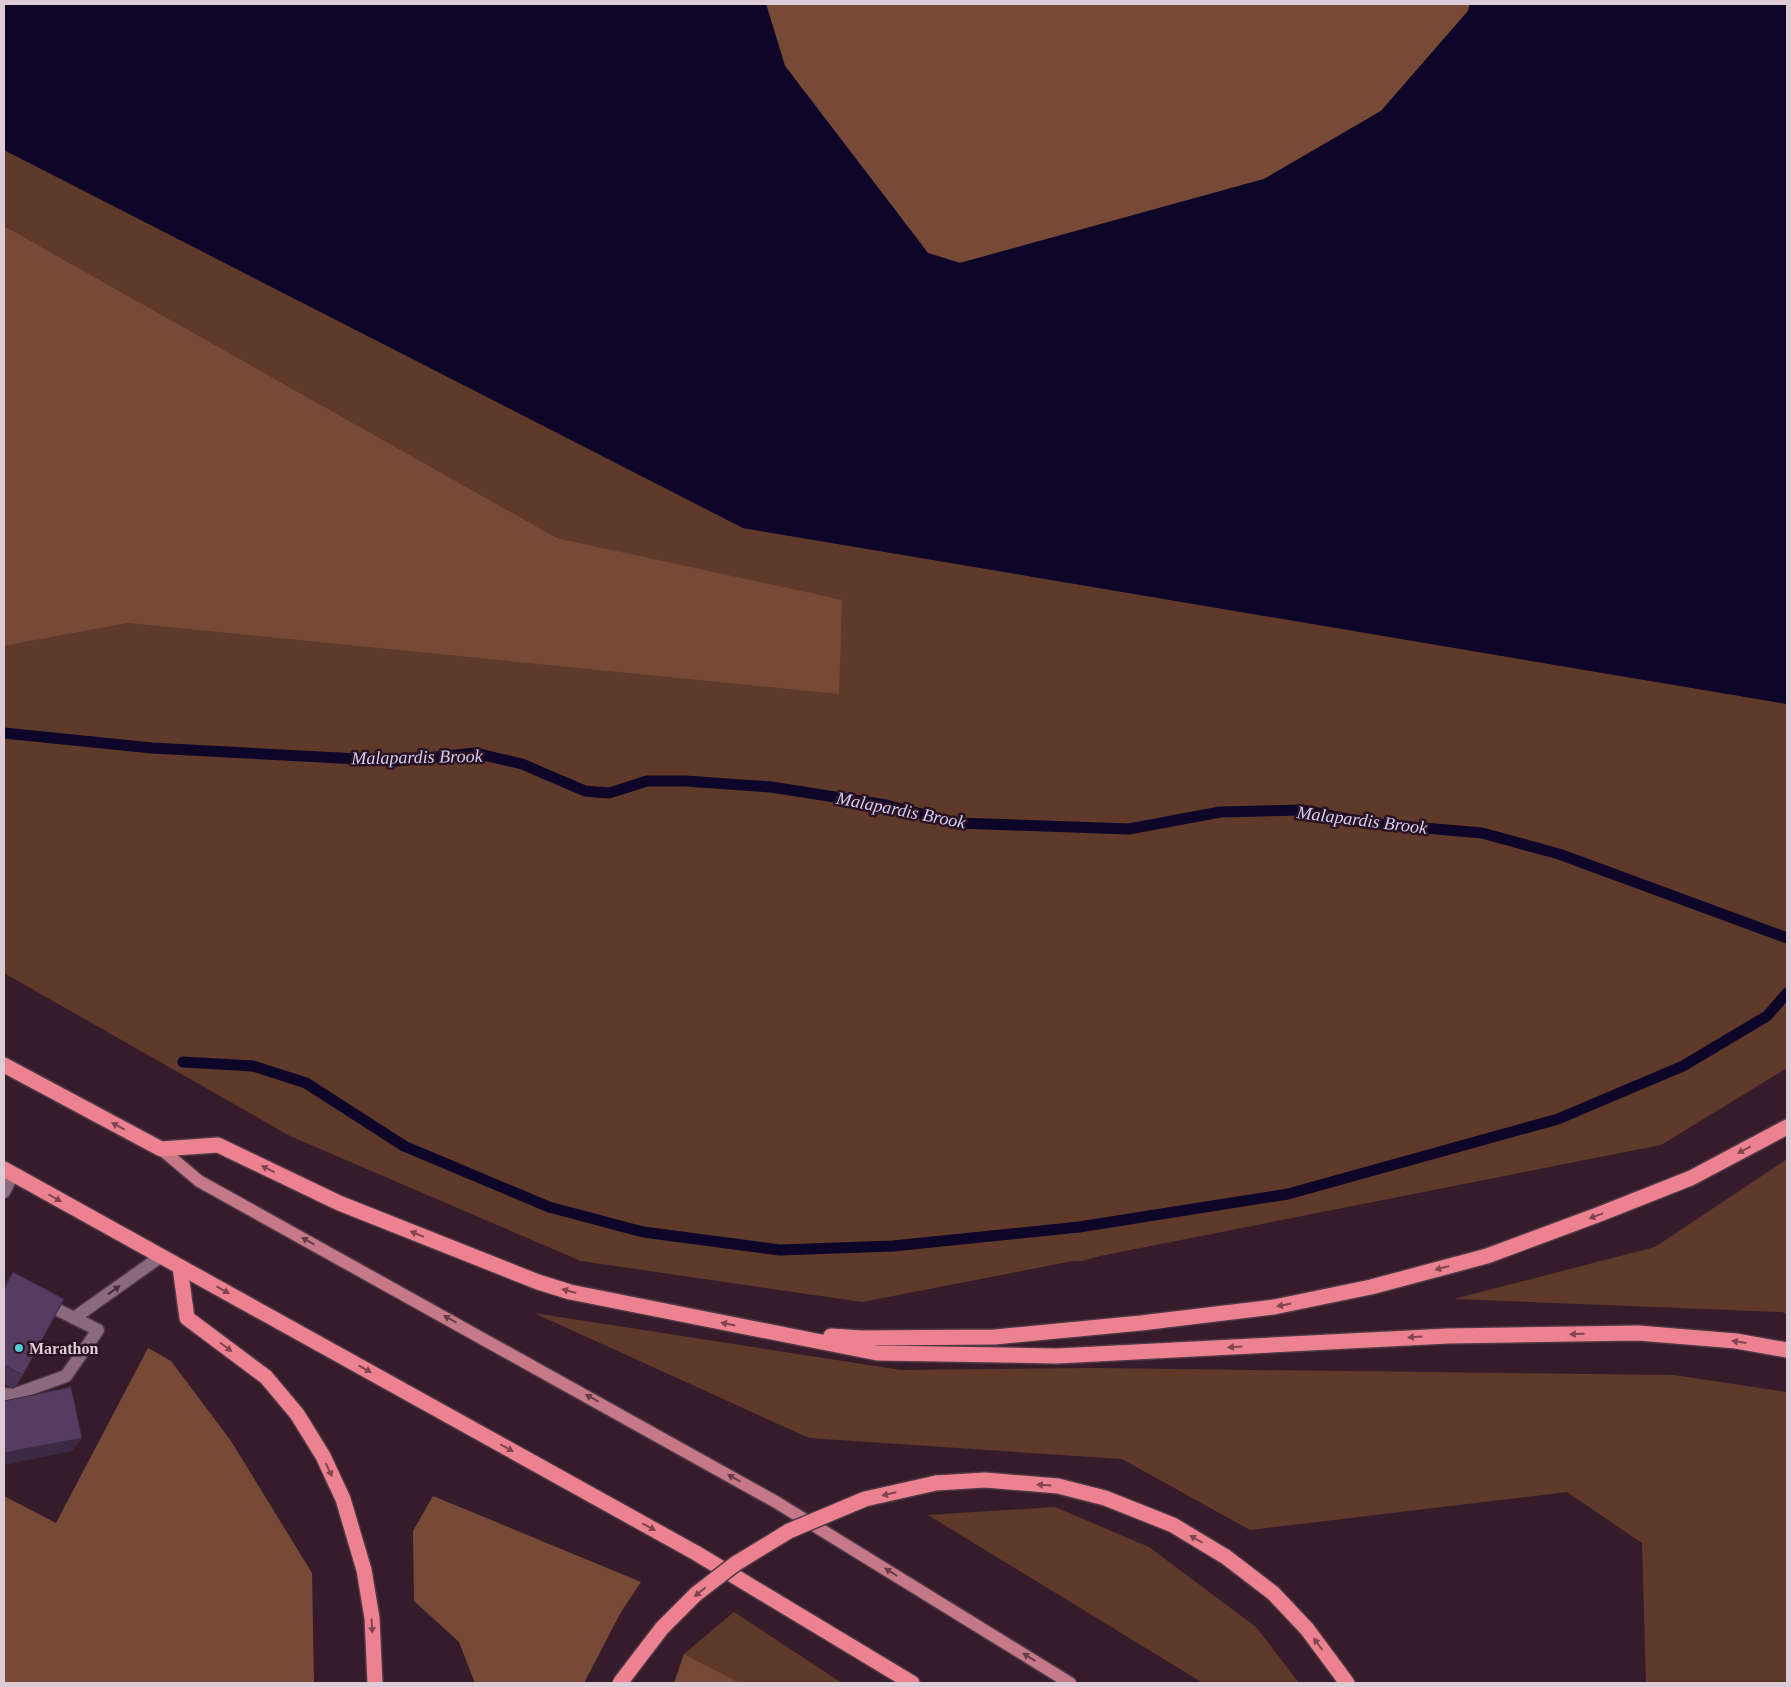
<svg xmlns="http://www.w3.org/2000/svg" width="1791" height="1687" font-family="Georgia,serif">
<rect width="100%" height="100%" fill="#361c2b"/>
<g fill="#5f3a2b">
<polygon points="4,150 743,528 1787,704 1787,1068 1661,1145 1100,1256 1082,1261 1073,1261 862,1302 581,1261 290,1136 4,973 4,646 129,623 842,601 557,538 6,227 4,224"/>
<polygon points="1787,1159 1787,1314 1782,1312 1454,1299 1655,1247"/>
<polygon points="534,1313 901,1370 1095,1368 1674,1375 1787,1392 1787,1683 1646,1683 1642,1543 1567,1492 1250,1530 1122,1459 809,1438"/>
<polygon points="1055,1507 1149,1547 1256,1627 1299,1683 1203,1683 928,1515"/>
<polygon points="734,1612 842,1683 740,1683 684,1654"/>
</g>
<g fill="#774a38">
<polygon points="766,4 1470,4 1468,11 1381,111 1264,179 960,263 928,253 785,66"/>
<polygon points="4,224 6,227 557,538 842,600 839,694 129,623 4,646"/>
<polygon points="148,1348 171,1361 231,1441 312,1573 314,1683 4,1683 4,1496 56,1523"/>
<polygon points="433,1496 641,1582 621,1612 584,1683 475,1683 459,1642 414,1601 413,1531"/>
<polygon points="684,1654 740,1683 674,1683"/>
</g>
<polygon fill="#0e0629" points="4,4 766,4 785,66 928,253 960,263 1264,179 1381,111 1468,11 1470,4 1787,4 1787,704 743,528 4,150"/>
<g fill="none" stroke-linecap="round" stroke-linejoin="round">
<g stroke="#0e0629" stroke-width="11">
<polyline points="4,733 152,748 396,761 475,753 522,764 585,791 609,793 647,781 685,781 771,787 886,805 957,823 1129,829 1220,812 1302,810 1367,823 1482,833 1559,854 1787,938"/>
<polyline points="183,1062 253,1066 306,1083 404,1146 549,1207 643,1232 780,1250 893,1246 1079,1227 1288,1194 1558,1119 1683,1066 1767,1016 1787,993"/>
</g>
<g stroke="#4e3846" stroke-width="15">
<g id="lane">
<polyline points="4,1192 13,1174"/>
<polyline points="74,1318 160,1257"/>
<polyline points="4,1394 13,1395 66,1376 98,1330 44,1303"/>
</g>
</g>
<g stroke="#4e3846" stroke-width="15">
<polyline id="primary" points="161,1149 199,1181 776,1502 1070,1683"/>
</g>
<g stroke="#4e3846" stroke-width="18">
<g id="highway">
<polyline points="4,1065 161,1149 218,1145 339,1203 538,1282 570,1292 877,1353 1057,1356 1448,1336 1638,1333 1736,1341 1787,1350"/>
<polyline points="4,1169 696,1553 912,1683"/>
<polyline points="180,1267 187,1318 266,1377 297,1414 323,1456 343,1499 364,1570 372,1618 375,1683"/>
<polyline points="831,1336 862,1338 995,1337 1141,1323 1274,1307 1371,1287 1487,1256 1600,1214 1691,1178 1787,1127"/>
<polyline points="936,1483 985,1480 1058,1486 1105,1498 1173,1525 1226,1557 1273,1593 1307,1629 1347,1683"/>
</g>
</g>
<use href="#lane" stroke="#8a6a7c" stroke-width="12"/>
<use href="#primary" stroke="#c57887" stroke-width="12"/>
<use href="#highway" stroke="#ec828f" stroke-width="15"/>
<g stroke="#4e3846" stroke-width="18" stroke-linecap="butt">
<polyline id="highway-bridge" points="620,1683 662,1628 696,1594 735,1564 789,1531 865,1499 936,1483"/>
</g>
<use href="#highway-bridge" stroke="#ec828f" stroke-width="15"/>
</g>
<polygon fill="#4a3453" points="13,1272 23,1375 14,1389 4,1384 4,1285"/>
<polygon fill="#3c2a44" points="82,1438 72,1451 4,1465 4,1453"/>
<g fill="#563c61" stroke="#3c2a44">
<polygon points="13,1272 64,1299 23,1375 4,1365 4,1289"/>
<polygon points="71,1387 82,1438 4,1453 4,1401"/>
</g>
<defs><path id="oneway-solid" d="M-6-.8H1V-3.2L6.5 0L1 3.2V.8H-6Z" transform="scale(1.25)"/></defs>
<g fill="#824452">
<use href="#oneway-solid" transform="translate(118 1126) rotate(-152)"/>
<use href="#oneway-solid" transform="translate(1744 1150) rotate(152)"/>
<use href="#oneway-solid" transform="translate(268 1169) rotate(-154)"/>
<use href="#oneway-solid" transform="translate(55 1198) rotate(29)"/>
<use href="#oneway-solid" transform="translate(1596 1216) rotate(160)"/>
<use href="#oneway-solid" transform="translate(417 1234) rotate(-158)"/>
<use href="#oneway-solid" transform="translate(1442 1268) rotate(165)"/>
<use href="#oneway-solid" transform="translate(223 1290) rotate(29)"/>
<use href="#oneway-solid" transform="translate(569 1291) rotate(-165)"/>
<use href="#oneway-solid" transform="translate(1284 1305) rotate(169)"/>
<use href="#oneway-solid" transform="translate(728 1324) rotate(-169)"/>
<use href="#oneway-solid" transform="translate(1577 1334) rotate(179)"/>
<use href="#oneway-solid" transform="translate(1415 1337) rotate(177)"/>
<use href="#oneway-solid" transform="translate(1739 1342) rotate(-172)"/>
<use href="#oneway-solid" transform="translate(226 1347) rotate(37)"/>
<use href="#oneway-solid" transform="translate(1235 1347) rotate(177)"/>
<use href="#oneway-solid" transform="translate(365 1369) rotate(29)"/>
<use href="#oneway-solid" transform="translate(507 1448) rotate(29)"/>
<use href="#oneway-solid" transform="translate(329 1470) rotate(65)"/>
<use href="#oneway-solid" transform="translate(1044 1485) rotate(-176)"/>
<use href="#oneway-solid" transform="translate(889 1494) rotate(167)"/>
<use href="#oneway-solid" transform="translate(649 1527) rotate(29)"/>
<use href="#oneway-solid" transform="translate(1196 1539) rotate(-150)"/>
<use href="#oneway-solid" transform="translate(700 1592) rotate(140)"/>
<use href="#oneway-solid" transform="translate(372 1626) rotate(87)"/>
<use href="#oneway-solid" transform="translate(1318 1644) rotate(-127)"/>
</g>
<g fill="#693b4a">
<use href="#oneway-solid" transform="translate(308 1241) rotate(-151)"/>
<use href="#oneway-solid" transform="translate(450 1319) rotate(-151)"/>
<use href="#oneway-solid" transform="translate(592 1398) rotate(-151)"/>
<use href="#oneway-solid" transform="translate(734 1478) rotate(-151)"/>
<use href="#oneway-solid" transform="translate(891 1572) rotate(-148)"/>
<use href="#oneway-solid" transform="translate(1029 1657) rotate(-148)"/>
</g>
<use fill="#482c3c" href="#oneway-solid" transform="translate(114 1290) rotate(-36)"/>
<circle fill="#51ccd2" stroke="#2b1221" stroke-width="2" cx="19" cy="1348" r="5"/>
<g text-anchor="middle" stroke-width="5" stroke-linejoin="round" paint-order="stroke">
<g font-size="16" font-weight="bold" fill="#ddcbd5" stroke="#2b1221" text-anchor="start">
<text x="29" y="1354">Marathon</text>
</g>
<g font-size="18" font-style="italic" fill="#cfcef9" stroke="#2b1221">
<text transform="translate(417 757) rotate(-1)" y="6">Malapardis Brook</text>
<text transform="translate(901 810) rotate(11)" y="6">Malapardis Brook</text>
<text transform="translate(1362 820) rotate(7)" y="6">Malapardis Brook</text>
</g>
</g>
<rect width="1791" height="1687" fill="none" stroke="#ddcbd5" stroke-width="10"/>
</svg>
